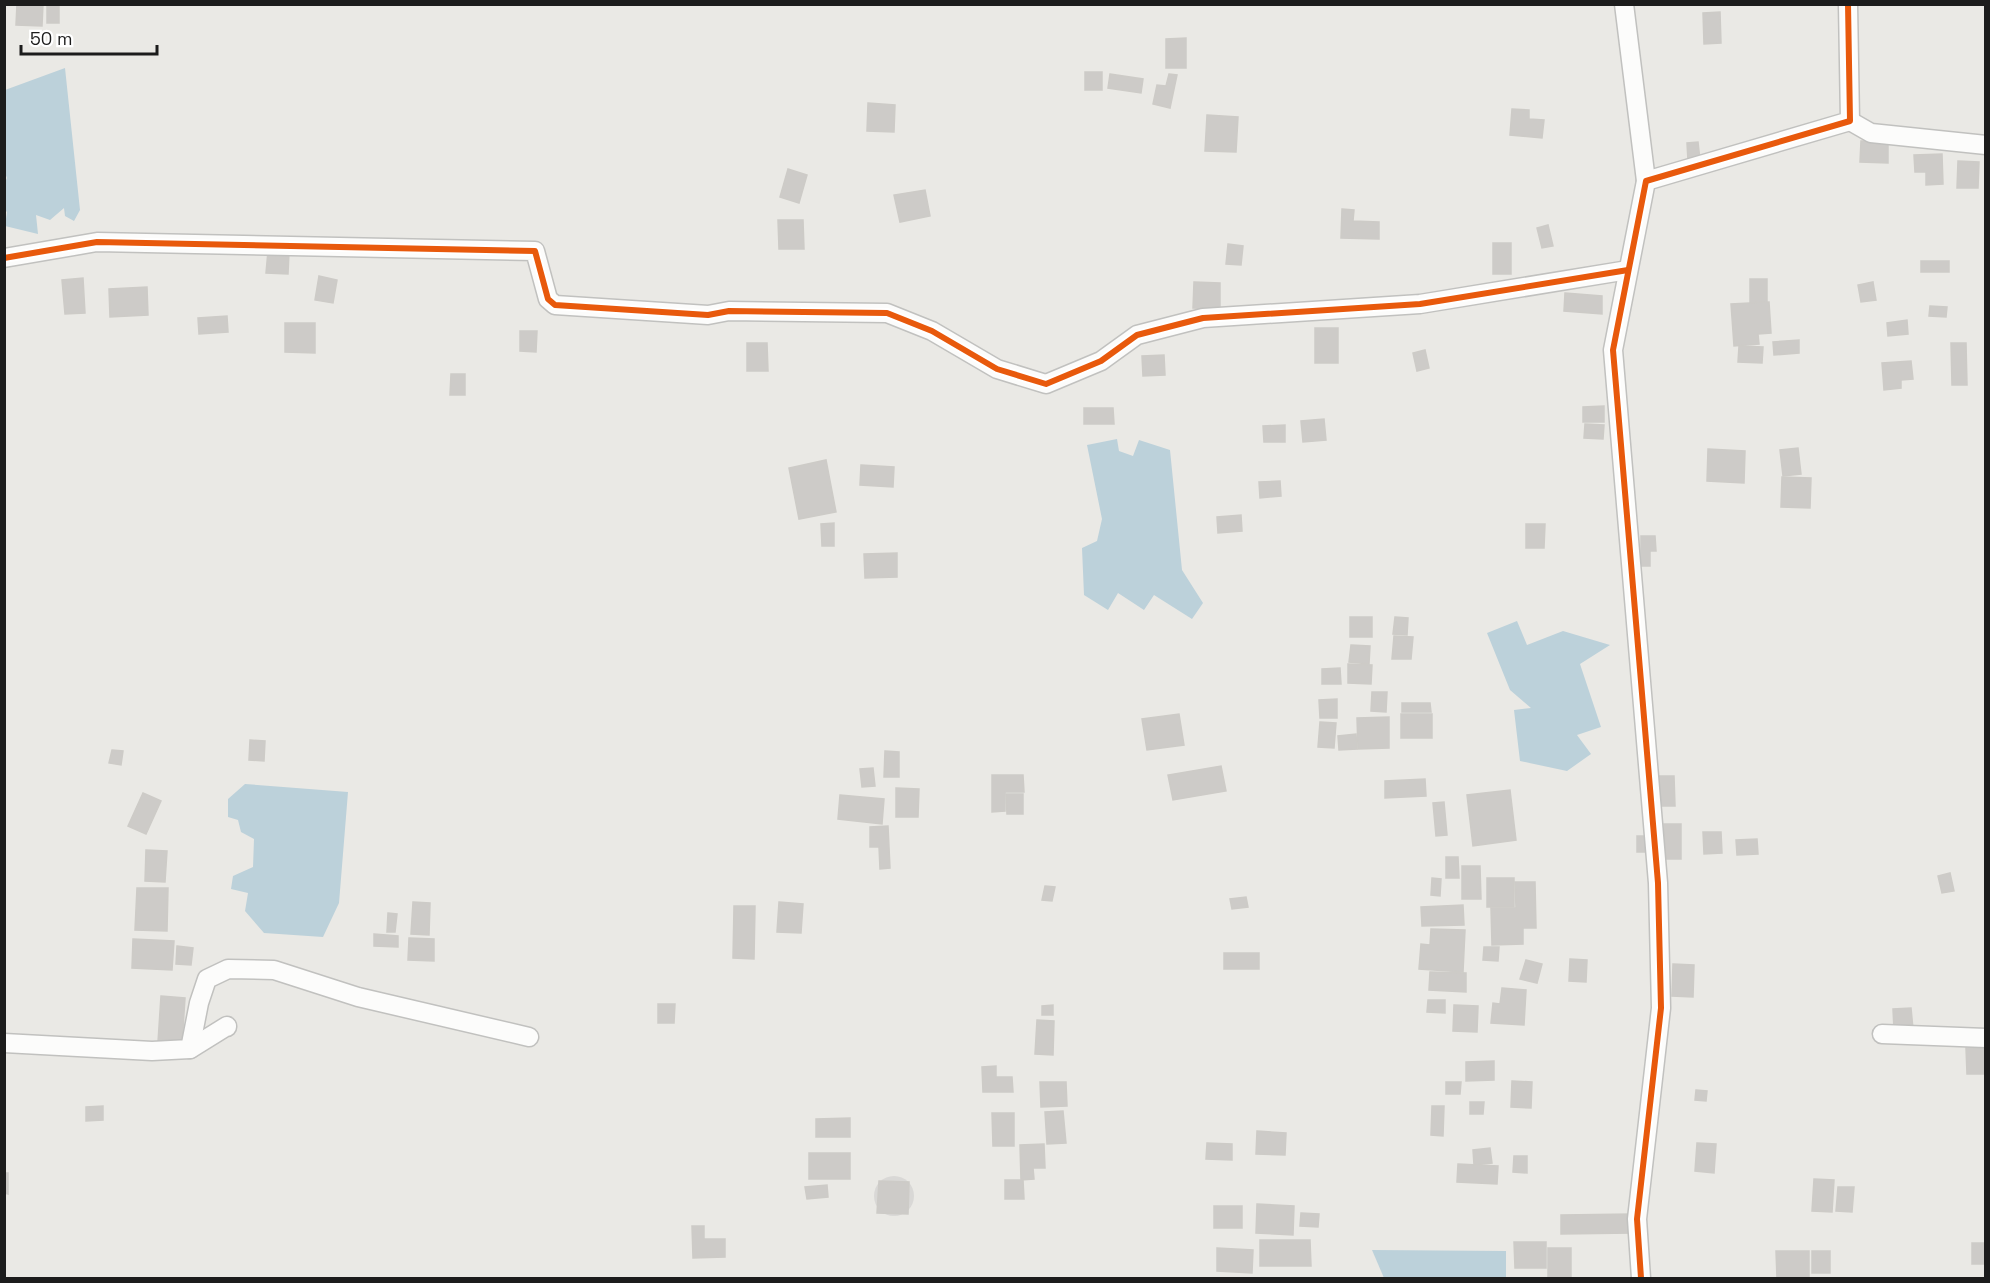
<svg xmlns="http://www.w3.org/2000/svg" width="1990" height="1283" font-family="'Space Grotesk',sans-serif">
<rect width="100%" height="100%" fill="#eae9e5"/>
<circle fill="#d9d8d6" cx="894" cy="1196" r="20"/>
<g fill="#bcd1da">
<polygon points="65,68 80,210 74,221 65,216 64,208 50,220 36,215 38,234 5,226 7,212 4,209 5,182 7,178 4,171 5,90"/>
<polygon points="1117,439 1119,451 1133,456 1139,440 1170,450 1182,570 1203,603 1192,619 1154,595 1144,610 1118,593 1108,610 1084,595 1082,548 1097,541 1102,519 1087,445"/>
<polygon points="1517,621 1527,645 1563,631 1610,645 1580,664 1601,727 1577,735 1591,754 1567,771 1520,761 1514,710 1531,708 1510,690 1487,633"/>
<polygon points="245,784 348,792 339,903 323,937 264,933 245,911 248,893 231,889 233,876 253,867 254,839 241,832 238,820 228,817 228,799"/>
<polygon points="1372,1250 1506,1251 1506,1278 1384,1278"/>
</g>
<g fill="#cdcbc8" stroke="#cdcbc7" stroke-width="1.5">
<polygon points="17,4 43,4 42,26 16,25"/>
<rect x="47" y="4" width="12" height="19"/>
<polygon points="1720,12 1721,43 1704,44 1703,13"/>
<polygon points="1186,38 1186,68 1166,68 1166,39"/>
<rect x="1085" y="72" width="17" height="18"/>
<polygon points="1110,74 1143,79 1141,93 1108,88"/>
<polygon points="1169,74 1177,75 1170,108 1153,104 1157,85 1166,86"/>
<polygon points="868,103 895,105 894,132 867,131"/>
<polygon points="1512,109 1529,110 1529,119 1544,120 1542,138 1510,135"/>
<polygon points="1207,115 1238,117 1236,152 1205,151"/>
<polygon points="1861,141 1888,142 1888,163 1860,162"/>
<polygon points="1698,142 1700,160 1688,161 1687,143"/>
<polygon points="1942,154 1943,184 1926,185 1926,172 1915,172 1914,155"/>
<polygon points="1958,161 1979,162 1978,188 1957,188"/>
<polygon points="788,169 807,175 799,203 780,197"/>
<polygon points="925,190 930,216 900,222 894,195"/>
<polygon points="1342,209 1354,210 1353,221 1379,222 1379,239 1341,238"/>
<polygon points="778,220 803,220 804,249 779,249"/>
<polygon points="1548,225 1553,246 1542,248 1537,228"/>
<rect x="1493" y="243" width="18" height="31"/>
<polygon points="1228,244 1243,246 1241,265 1226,264"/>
<polygon points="268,251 289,252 288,274 266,273"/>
<rect x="1921" y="261" width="28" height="11"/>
<polygon points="319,276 337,280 333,303 315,300"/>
<polygon points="83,278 85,313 65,314 62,280"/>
<rect x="1750" y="279" width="17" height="24"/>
<polygon points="1194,282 1220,283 1220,309 1193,308"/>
<polygon points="1873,282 1876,300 1861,302 1858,285"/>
<polygon points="147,287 148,315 110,317 109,289"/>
<polygon points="1565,293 1602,296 1602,314 1564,311"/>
<polygon points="1769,302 1771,333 1758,334 1759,344 1734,346 1731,304"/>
<polygon points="1930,306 1947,307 1946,317 1929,316"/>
<polygon points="227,316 228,332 199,334 198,318"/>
<polygon points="1907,320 1908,334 1888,336 1887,323"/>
<polygon points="285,323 315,323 315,353 285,352"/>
<rect x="1315" y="328" width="23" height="35"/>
<polygon points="520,331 537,331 536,352 520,351"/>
<polygon points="1799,340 1799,353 1774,355 1773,342"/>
<polygon points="747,343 767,343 768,371 747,371"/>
<polygon points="1951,343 1966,343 1967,385 1952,385"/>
<polygon points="1739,346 1763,347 1762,363 1738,362"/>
<polygon points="1425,350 1429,368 1417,371 1413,353"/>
<polygon points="1164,355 1165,375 1143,376 1142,356"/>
<polygon points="1911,361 1913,379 1901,380 1901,388 1884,390 1882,363"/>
<polygon points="451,374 465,374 465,395 450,395"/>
<polygon points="1604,406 1604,422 1583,422 1583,407"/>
<polygon points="1084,408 1113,408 1114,424 1084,424"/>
<polygon points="1324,419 1326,440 1303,442 1301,421"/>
<polygon points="1585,424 1604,425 1603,439 1584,438"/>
<polygon points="1285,425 1285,442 1264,442 1263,426"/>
<polygon points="1798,448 1801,474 1783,476 1780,450"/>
<polygon points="1708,449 1745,451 1744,483 1707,481"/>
<polygon points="826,460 836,512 799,519 789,468"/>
<polygon points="861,465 894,467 893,487 860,485"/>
<polygon points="1782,477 1811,478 1810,508 1781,507"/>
<polygon points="1280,481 1281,496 1260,498 1259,482"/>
<polygon points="1241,515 1242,531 1218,533 1217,517"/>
<polygon points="834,523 834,546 822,546 821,524"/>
<polygon points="1526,524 1545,524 1544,548 1526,548"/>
<polygon points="1641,536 1655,536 1656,551 1650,551 1650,566 1641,566"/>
<polygon points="897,553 897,577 865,578 864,554"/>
<rect x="1350" y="617" width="22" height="20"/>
<polygon points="1395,617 1408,618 1407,635 1393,634"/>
<polygon points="1394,636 1413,637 1411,659 1392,659"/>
<polygon points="1351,645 1370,646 1369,664 1349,662"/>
<polygon points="1348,664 1372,665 1371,684 1348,683"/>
<polygon points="1340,668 1341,684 1322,684 1322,669"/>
<polygon points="1372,692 1387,692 1386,712 1371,711"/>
<polygon points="1337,699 1337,718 1320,718 1319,700"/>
<polygon points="1402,703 1430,703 1431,712 1402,712"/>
<polygon points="1179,714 1184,745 1147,750 1142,719"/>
<rect x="1401" y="714" width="31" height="24"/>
<polygon points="1389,717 1389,748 1358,749 1357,718"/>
<polygon points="1320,722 1336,723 1334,748 1318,747"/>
<polygon points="1356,734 1357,749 1339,750 1338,736"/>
<polygon points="250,740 265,741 264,761 249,760"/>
<polygon points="112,750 123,751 121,765 109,763"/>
<polygon points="885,751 899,752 899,777 884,777"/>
<polygon points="1221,766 1226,791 1173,800 1168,775"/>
<polygon points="873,768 875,786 862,787 860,769"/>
<polygon points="992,775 1023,775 1024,792 1005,792 1005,811 992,812"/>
<polygon points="1655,776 1674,776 1675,806 1656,806"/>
<polygon points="1425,779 1426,796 1385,798 1385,781"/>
<polygon points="896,788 919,789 918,817 896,817"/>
<polygon points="1510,790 1516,840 1473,846 1467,795"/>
<polygon points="143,793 161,801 146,834 128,826"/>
<polygon points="1006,794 1023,794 1023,814 1007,814"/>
<polygon points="840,795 884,799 882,824 838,819"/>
<polygon points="1444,802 1447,835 1436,836 1433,803"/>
<polygon points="1664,824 1681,824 1681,859 1665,859"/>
<polygon points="888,826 890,868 880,869 879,847 870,847 870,827"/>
<polygon points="1703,832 1721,832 1722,853 1704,854"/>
<rect x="1637" y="836" width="12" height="16"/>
<polygon points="1757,839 1758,854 1737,855 1736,840"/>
<polygon points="146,850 167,851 165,882 145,881"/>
<polygon points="1446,857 1458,857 1459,878 1446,878"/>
<polygon points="1462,866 1480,866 1481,899 1462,899"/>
<polygon points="1950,873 1954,891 1942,893 1938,876"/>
<polygon points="1432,878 1441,879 1440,896 1431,895"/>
<rect x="1487" y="878" width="27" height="29"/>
<polygon points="1515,882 1535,882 1536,928 1523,928 1523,944 1492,945 1491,908 1516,908"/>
<polygon points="1045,886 1055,887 1052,901 1042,900"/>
<polygon points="137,888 168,888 167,931 135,930"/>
<polygon points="1246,897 1248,907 1232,909 1230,899"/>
<polygon points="413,902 430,903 429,935 411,934"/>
<polygon points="779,902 803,904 801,933 777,932"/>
<polygon points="1463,905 1464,925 1422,926 1421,907"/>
<polygon points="734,906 755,906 754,959 733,958"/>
<polygon points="388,913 397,914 395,932 387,932"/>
<polygon points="1431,929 1465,930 1463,972 1419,969 1421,944 1430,945"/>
<polygon points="374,934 398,936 398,947 374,946"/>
<polygon points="409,938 434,939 434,961 408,960"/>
<polygon points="133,939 174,941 172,970 132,968"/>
<polygon points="177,946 193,948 191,965 176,964"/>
<polygon points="1484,947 1499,947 1498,961 1483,960"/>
<rect x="1224" y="953" width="35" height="16"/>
<polygon points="1570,959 1587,960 1586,982 1569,981"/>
<polygon points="1526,960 1542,964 1537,983 1520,979"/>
<polygon points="1673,964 1694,965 1693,997 1672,996"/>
<polygon points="1430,972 1466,973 1466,992 1429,990"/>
<polygon points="1502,988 1526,990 1524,1025 1491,1023 1493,1003 1500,1004"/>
<polygon points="161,996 185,998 182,1044 158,1042"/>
<polygon points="1428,1000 1445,1000 1445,1013 1427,1012"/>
<polygon points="658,1004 675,1004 674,1023 658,1023"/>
<polygon points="1053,1005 1053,1015 1042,1015 1042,1006"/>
<polygon points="1454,1005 1478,1006 1477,1032 1453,1031"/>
<polygon points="1911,1008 1913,1029 1894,1030 1893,1009"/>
<polygon points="1037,1020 1054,1021 1053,1055 1035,1054"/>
<polygon points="1966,1048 1986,1048 1986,1074 1967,1074"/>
<polygon points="1494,1061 1494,1080 1466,1081 1466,1062"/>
<polygon points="996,1066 996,1077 1012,1077 1013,1092 983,1092 982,1067"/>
<polygon points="1512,1081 1532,1082 1531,1108 1511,1107"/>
<polygon points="1040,1082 1066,1082 1067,1106 1041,1107"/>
<polygon points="1446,1082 1461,1082 1460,1094 1446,1094"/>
<polygon points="1696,1090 1707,1091 1706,1101 1695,1100"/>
<polygon points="1470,1102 1484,1102 1483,1114 1470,1114"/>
<polygon points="103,1106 103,1120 86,1121 86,1107"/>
<polygon points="1432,1106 1444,1106 1443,1136 1431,1135"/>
<polygon points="1063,1111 1066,1143 1047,1144 1045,1112"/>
<polygon points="992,1113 1014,1113 1014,1146 993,1146"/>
<polygon points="850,1118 850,1137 816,1137 816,1119"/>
<polygon points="1257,1131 1286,1133 1285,1155 1256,1154"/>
<polygon points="1207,1143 1232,1144 1232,1160 1206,1159"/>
<polygon points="1697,1143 1716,1144 1714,1173 1695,1171"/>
<polygon points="1044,1144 1045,1168 1033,1168 1034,1179 1021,1180 1020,1145"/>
<polygon points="1490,1148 1492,1163 1474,1165 1473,1150"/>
<rect x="809" y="1153" width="41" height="26"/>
<polygon points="1514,1156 1527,1156 1527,1173 1513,1172"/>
<polygon points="1458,1164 1498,1166 1497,1184 1457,1182"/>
<polygon points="4,1173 8,1173 8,1194 4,1193"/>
<polygon points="1814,1179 1834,1180 1832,1212 1812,1211"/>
<polygon points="1005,1180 1023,1180 1024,1199 1005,1199"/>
<polygon points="879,1181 909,1182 908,1214 877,1213"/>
<polygon points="827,1185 828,1197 807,1199 805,1187"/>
<polygon points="1838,1187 1854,1187 1852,1212 1836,1211"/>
<polygon points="1257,1204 1294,1206 1293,1235 1256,1233"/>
<rect x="1214" y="1206" width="28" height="22"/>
<polygon points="1301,1213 1319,1214 1318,1227 1300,1226"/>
<polygon points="1632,1214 1632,1233 1561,1234 1561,1215"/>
<polygon points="692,1226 704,1226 704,1239 725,1239 725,1257 693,1258"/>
<polygon points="1260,1240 1310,1240 1311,1266 1260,1266"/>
<polygon points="1514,1242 1546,1242 1546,1268 1515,1268"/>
<rect x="1972" y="1243" width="12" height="21"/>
<polygon points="1217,1248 1253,1250 1252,1273 1217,1271"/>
<rect x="1548" y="1248" width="23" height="30"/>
<polygon points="1776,1251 1809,1251 1809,1278 1777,1278"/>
<rect x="1812" y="1251" width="18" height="22"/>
</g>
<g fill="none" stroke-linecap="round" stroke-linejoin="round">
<g stroke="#c1c1bf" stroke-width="21">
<g id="minor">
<polyline points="1624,4 1646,181"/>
<polyline points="1850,121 1871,133 1986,145"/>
<polyline points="4,258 97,242 535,251 548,299 555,305 708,315 729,311 887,313 932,331 997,369 1046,384 1101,361 1137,335 1203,318 1420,304 1628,270"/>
<polyline points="1882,1034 1986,1038"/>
<polyline points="4,1043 152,1051 190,1049 199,1003 207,979 228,969 274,970 358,997 529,1037"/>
<polyline points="190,1049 227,1026 227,1027"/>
<polyline points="1641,1278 1637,1219 1661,1008 1658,883 1613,350 1646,181 1850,121 1848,4"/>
</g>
</g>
<use href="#minor" stroke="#fcfcfb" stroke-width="18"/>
<g stroke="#fff" stroke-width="10">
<g id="cycleway">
<polyline points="4,258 97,242 535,251 548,299 555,305 708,315 729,311 887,313 932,331 997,369 1046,384 1101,361 1137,335 1203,318 1420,304 1628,270"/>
<polyline points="1641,1278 1637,1219 1661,1008 1658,883 1613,350 1646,181 1850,121 1848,4"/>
</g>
</g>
<use href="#cycleway" stroke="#e8590c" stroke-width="6"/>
</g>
<rect width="1990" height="1283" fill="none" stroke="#1c1c1c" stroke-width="12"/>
<path d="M21 45v9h136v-9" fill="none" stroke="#1c1c1c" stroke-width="3"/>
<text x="30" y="45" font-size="18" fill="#1c1c1c" stroke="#ffffff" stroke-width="4.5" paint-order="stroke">50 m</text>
</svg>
